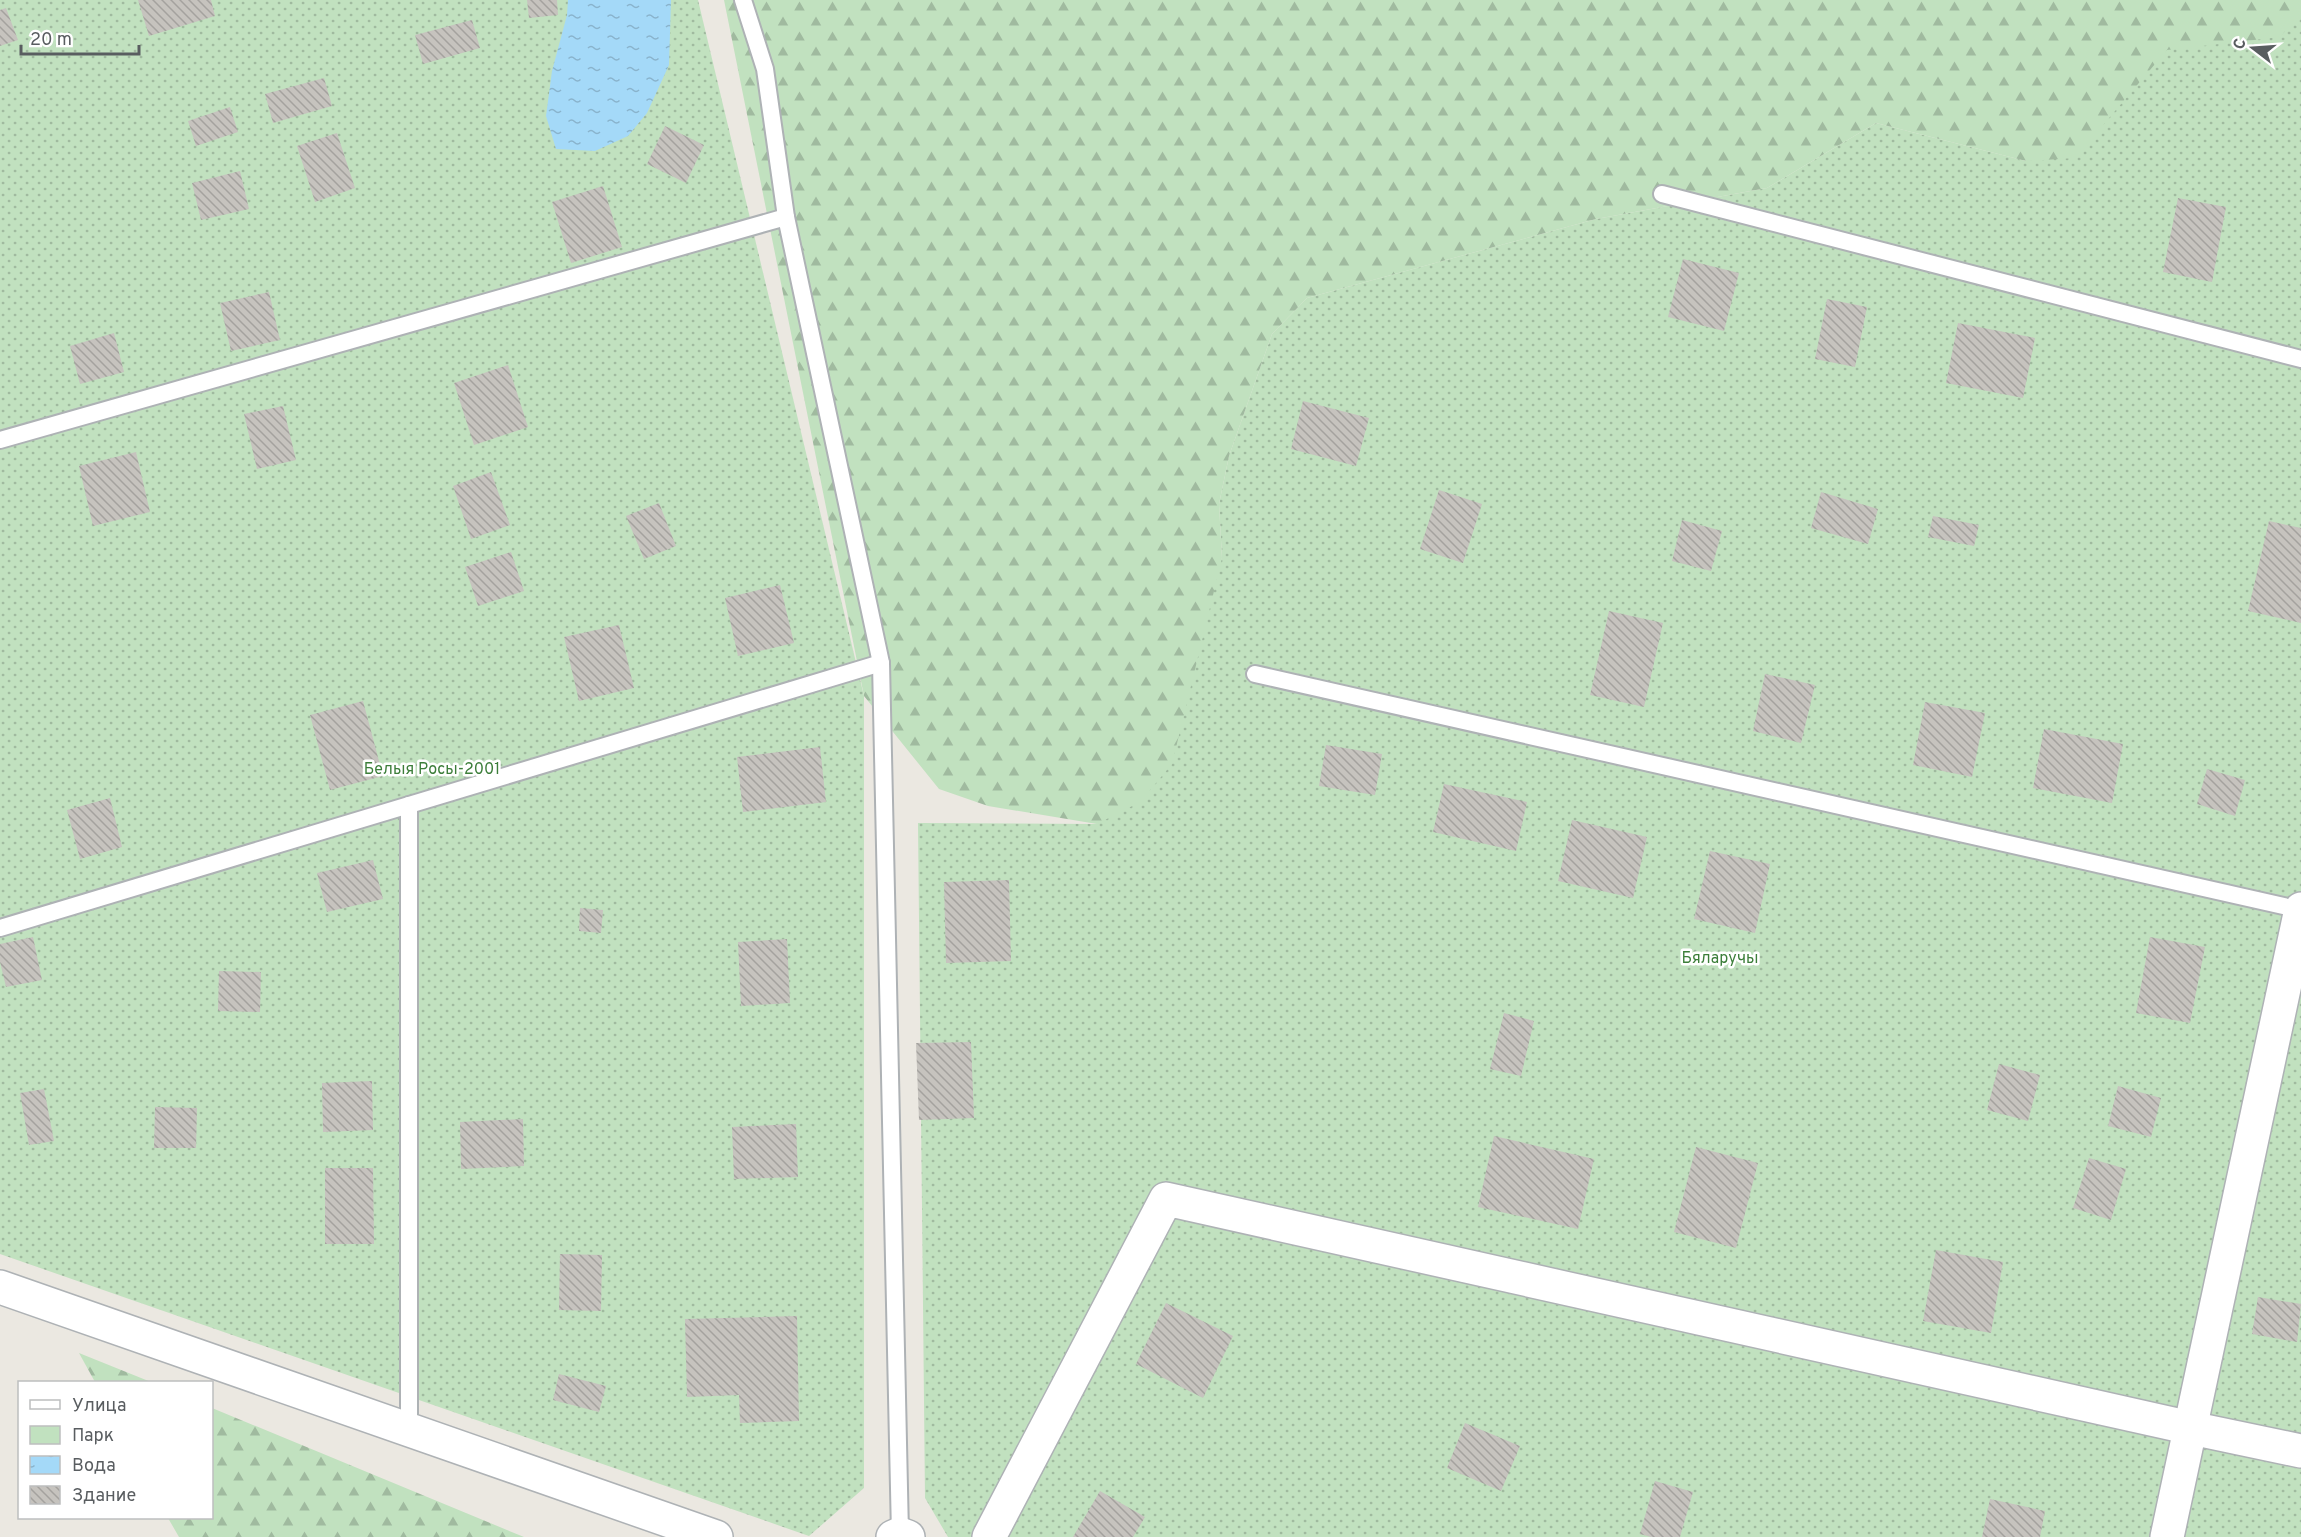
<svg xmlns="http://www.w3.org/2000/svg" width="2301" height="1537" font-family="Overpass,sans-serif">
<defs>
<pattern id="green-dots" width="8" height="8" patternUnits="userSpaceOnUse" patternTransform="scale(1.5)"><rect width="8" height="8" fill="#c1e1bf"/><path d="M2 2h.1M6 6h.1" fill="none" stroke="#a0ba9f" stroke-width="1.8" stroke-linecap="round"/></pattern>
<pattern id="forest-firs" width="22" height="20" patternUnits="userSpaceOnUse" patternTransform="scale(1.5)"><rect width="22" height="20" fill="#c1e1bf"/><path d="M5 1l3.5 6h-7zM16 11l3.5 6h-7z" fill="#a0ba9f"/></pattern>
<pattern id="water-ripples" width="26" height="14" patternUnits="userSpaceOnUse" patternTransform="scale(1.5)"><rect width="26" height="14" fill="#a4d9f8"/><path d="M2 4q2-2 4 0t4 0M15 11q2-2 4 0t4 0" fill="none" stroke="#89b3cc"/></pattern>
<pattern id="building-back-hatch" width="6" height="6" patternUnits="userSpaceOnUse" patternTransform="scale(1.5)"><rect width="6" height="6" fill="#c6c3be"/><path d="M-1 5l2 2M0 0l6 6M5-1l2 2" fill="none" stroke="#a4a29e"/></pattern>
</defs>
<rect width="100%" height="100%" fill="#ebe8e1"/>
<g fill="url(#green-dots)">
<polygon points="0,0 698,0 864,696 864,1488 809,1536 0,1254"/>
<polygon points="2301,0 2301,1537 948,1537 925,1498 918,823 1097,824 1222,558 1219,504 1229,456 1272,334 1307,298 1596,219 1767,188 1876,123 2026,161 2167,49"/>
</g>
<g fill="url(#forest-firs)">
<polygon points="724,0 2301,0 2301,13 2280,37 2167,50 2075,158 2026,161 1876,123 1767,188 1596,219 1307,298 1272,334 1229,456 1219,504 1222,558 1172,764 1140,802 1097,824 988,806 939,789 864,696"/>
<polygon points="79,1353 151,1382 95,1382"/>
<polygon points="212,1408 524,1537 179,1537 168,1518 212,1518"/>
</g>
<polygon fill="url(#water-ripples)" points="568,0 671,0 669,65 647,113 628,136 595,151 556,149 546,116 552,71 567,15"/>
<g fill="url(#building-back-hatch)">
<polygon points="138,0 211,0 215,16 149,36"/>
<polygon points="527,0 557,0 558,15 529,18"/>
<polygon points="6,8 18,40 0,46 0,10"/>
<polygon points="472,20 480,48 423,64 415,35"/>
<polygon points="324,78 332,106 273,123 265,94"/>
<polygon points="230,107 238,132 196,146 188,121"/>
<polygon points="665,126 704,145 686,183 647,164"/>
<polygon points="337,133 355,188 315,202 297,146"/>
<polygon points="240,171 249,209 201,220 192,183"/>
<polygon points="603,186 622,247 571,263 552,202"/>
<polygon points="2178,198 2226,207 2212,282 2163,272"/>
<polygon points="1683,259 1739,273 1724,331 1668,317"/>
<polygon points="269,292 280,340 231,351 220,303"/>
<polygon points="1827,299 1867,307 1855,367 1815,359"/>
<polygon points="1958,323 2035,338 2023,398 1946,383"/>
<polygon points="114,333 124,372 80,384 70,346"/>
<polygon points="508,365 528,427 474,445 454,383"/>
<polygon points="1303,401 1369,418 1356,466 1291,449"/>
<polygon points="283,406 296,460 257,469 244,414"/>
<polygon points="136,452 150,512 93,526 79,466"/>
<polygon points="491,472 510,525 471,539 453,486"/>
<polygon points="1439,490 1482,504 1463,563 1420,549"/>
<polygon points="1821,492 1878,509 1868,544 1811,528"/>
<polygon points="659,503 676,546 644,559 626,516"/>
<polygon points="1933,516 1979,525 1974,546 1928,537"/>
<polygon points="1682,520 1722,531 1711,571 1672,561"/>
<polygon points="2269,521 2301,528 2301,623 2248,611"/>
<polygon points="511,552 524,591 478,606 465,567"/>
<polygon points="780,585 794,643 738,656 725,598"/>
<polygon points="1609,611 1663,623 1644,707 1590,695"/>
<polygon points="619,625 634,688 579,701 564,637"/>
<polygon points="1765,674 1815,685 1801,743 1753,731"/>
<polygon points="363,701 383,776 330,790 310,715"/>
<polygon points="1925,702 1985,713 1972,777 1913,765"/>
<polygon points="2044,729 2123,744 2112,803 2033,788"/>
<polygon points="1326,745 1382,754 1375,795 1319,786"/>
<polygon points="820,747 826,802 743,812 737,757"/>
<polygon points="2207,769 2245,780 2235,816 2197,804"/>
<polygon points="1444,784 1527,802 1516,851 1433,832"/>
<polygon points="110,798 122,847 80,859 67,810"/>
<polygon points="1572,820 1647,837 1633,898 1558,881"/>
<polygon points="1710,851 1770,864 1755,933 1694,919"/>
<polygon points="373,860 383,899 327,912 317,873"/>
<polygon points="1009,880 1011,961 946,963 944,882"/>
<polygon points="580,908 603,910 601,933 579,931"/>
<polygon points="33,937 42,980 6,987 0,962 0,944"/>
<polygon points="2150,937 2205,947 2190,1023 2136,1013"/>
<polygon points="787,939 790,1003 741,1006 738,942"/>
<polygon points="219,971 261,972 260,1012 218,1011"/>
<polygon points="1504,1013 1534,1021 1521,1076 1490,1069"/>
<polygon points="971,1042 974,1118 919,1120 916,1043"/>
<polygon points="1999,1064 2040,1075 2028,1121 1987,1110"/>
<polygon points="372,1081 373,1130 323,1132 322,1083"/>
<polygon points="2118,1086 2161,1098 2151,1137 2108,1126"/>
<polygon points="44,1089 54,1141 29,1145 20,1093"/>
<polygon points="155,1107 197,1108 196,1148 154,1148"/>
<polygon points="523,1119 524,1166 461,1169 460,1122"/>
<polygon points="796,1124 798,1177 734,1179 732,1127"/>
<polygon points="1494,1136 1594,1159 1578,1229 1478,1207"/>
<polygon points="1696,1147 1758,1163 1736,1248 1674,1232"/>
<polygon points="2089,1158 2126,1169 2111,1220 2073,1208"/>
<polygon points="325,1168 373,1168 374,1244 325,1244"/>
<polygon points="1936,1250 2003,1262 1991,1333 1923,1321"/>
<polygon points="560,1254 602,1255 601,1311 559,1310"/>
<polygon points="2258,1297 2301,1304 2297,1342 2252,1334"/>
<polygon points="1166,1303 1233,1336 1203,1398 1136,1364"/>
<polygon points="797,1316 799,1421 740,1423 739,1395 687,1397 685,1319"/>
<polygon points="559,1374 606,1386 599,1412 553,1400"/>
<polygon points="1465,1423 1520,1446 1501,1491 1447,1468"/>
<polygon points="1655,1481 1693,1492 1680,1537 1651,1537 1640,1534"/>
<polygon points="1100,1491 1145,1517 1133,1537 1073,1537"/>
<polygon points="1990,1499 2045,1511 2040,1537 1982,1537"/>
</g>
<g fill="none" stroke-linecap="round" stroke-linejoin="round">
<g stroke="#aeb2b5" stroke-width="20">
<g id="lane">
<polyline points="743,0 765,69 786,217 881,663 900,1534"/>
<polyline points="1662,194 2301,359"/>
<polyline points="0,440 786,217"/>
<polyline points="1255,674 2301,910"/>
<polyline points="409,805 409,1430"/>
<polyline points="0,928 881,663"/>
</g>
</g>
<g stroke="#aeb2b5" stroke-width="36">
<g id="street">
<polyline points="0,1287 716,1537"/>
<polyline points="893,1537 900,1534 908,1537"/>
<polyline points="989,1537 1166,1199 2191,1428 2301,1451"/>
<polyline points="2167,1537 2301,909"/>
</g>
</g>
<use href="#lane" stroke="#fff" stroke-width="16"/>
<use href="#street" stroke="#fff" stroke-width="33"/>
</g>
<g text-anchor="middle" stroke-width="5" stroke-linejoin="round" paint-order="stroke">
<g font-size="16" fill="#3c7e3a" stroke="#fff">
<text x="432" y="774">Белыя Росы-2001</text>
<text x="1720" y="963">Бяларучы</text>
</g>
</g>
<rect x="18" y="1381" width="195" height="138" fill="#ffffff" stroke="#bdbebf" stroke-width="1.5"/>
<rect x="30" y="1400" width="30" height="9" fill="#ffffff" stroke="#bdbebf" stroke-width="1.5"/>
<text x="72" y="1411" font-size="18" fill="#595d60">Улица</text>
<rect x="30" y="1426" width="30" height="18" fill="#c1e1bf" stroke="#bdbebf" stroke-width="1.5"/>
<text x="72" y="1441" font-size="18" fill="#595d60">Парк</text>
<rect x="30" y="1456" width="30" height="18" fill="url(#water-ripples)" stroke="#bdbebf" stroke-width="1.5"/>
<text x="72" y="1471" font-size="18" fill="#595d60">Вода</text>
<rect x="30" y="1486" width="30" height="18" fill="url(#building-back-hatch)" stroke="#bdbebf" stroke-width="1.5"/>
<text x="72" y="1501" font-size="18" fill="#595d60">Здание</text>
<g transform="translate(2253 48) rotate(287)" stroke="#ffffff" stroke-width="4.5" paint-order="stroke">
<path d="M0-4.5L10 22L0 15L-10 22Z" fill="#595d60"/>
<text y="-9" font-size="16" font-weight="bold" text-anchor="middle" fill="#595d60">С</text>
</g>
<path d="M21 45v9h118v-9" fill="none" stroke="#595d60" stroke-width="3"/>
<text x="30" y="45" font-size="18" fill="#595d60" stroke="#ffffff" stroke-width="4.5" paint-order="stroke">20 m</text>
</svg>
